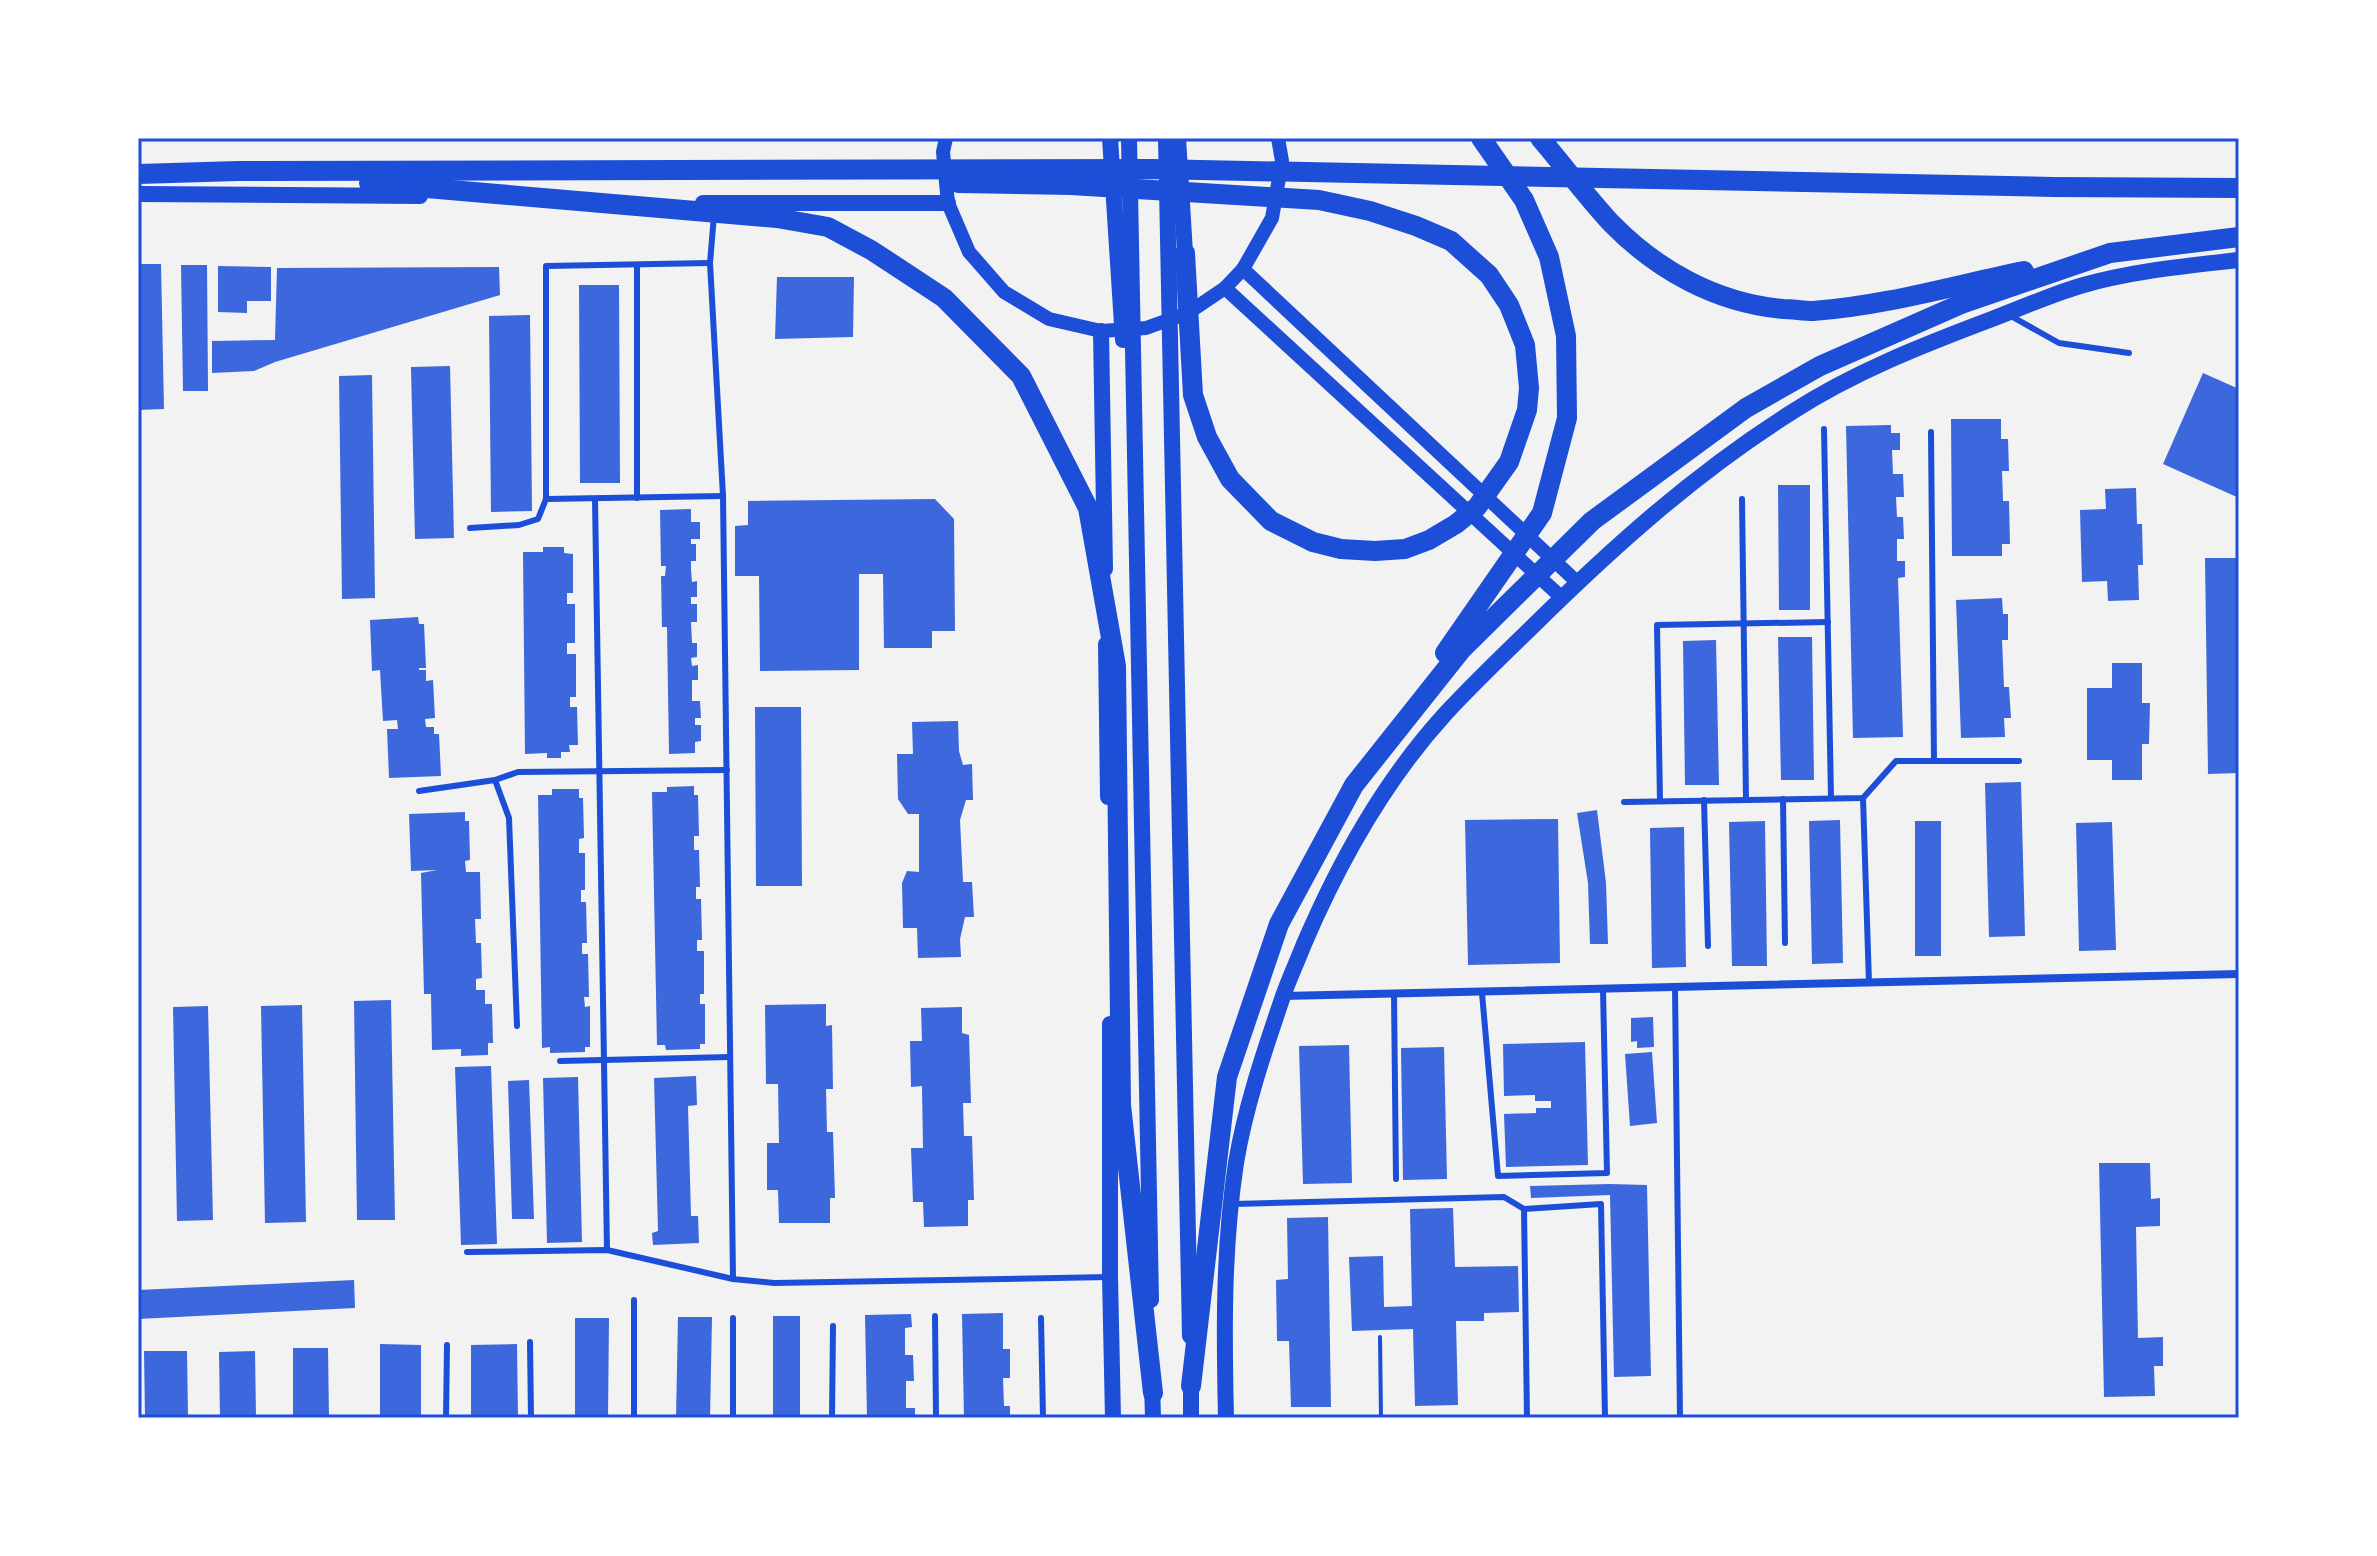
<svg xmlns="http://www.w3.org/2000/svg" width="2377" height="1556" font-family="'Fira Sans Condensed',sans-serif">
<rect width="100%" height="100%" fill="#f2f2f2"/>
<g fill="#3d67dc">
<polygon points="138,264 161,264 164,409 138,410"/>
<polygon points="181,265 207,265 208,391 183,391"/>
<polygon points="218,266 271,267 271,301 247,301 247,313 218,312"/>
<polygon points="499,267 500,295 275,362 254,371 212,373 212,341 275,340 277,268"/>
<polygon points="777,277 854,277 853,337 775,339"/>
<polygon points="579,285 619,285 620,483 580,483"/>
<polygon points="530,315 532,511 491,512 489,316"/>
<polygon points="450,366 454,538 415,539 411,367"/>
<polygon points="2203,373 2239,389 2239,498 2163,464"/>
<polygon points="372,375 375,598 342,599 339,376"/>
<polygon points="1951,419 2001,419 2001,439 2008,439 2009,471 2002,471 2003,501 2009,501 2010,544 2002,544 2002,556 1952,556"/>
<polygon points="1891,425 1891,433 1900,433 1900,450 1892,450 1893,474 1903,474 1904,497 1896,497 1897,517 1903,517 1904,539 1897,539 1897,561 1905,561 1905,577 1898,578 1903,737 1853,738 1846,426"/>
<polygon points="1778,485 1810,485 1810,610 1779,610"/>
<polygon points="2136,488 2137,524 2142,524 2143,565 2138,565 2139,600 2108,601 2107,581 2082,582 2080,510 2106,509 2105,489"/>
<polygon points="935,499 954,519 955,631 932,631 932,648 884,648 883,574 859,574 859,670 760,671 759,576 735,576 735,526 748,525 748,501"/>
<polygon points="691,509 691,522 700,522 700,539 691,539 691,544 696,544 696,561 691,561 691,570 692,582 697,581 697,597 691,597 691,604 697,604 697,622 691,622 692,643 697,643 697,657 691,658 692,666 698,665 698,680 692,680 692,701 700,701 701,718 695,718 695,725 701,725 701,741 695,742 695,753 669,754 667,627 662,627 661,576 665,576 666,566 661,566 660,510"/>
<polygon points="543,547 564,547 564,553 573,554 573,593 567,593 567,604 575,604 575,643 567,643 567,654 576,654 576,697 570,697 570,707 577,707 578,745 569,745 570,752 561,752 561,758 547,758 547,753 525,754 523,552 543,552"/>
<polygon points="2205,558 2239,558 2239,773 2208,774"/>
<polygon points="2002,598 2003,614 2008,614 2008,640 2002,640 2004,687 2009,687 2011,718 2004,718 2005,737 1961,738 1956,600"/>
<polygon points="418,617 419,624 424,624 426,668 419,668 419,670 426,670 426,681 433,680 435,718 425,719 426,727 434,727 434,734 439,734 441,776 389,778 387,729 398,729 397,720 383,721 380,670 372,671 370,620"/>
<polygon points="1778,637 1812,637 1814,780 1781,780"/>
<polygon points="1716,640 1719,785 1685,785 1683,641"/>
<polygon points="2112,663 2142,663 2142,703 2150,703 2149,744 2142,744 2142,780 2112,780 2112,760 2087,760 2087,688 2112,688"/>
<polygon points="755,707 801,707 802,886 756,886"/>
<polygon points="958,721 959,751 963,765 972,764 973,800 966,800 960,820 963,882 972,882 974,917 965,917 960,939 961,957 918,958 917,928 903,928 902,883 907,871 919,872 919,814 908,814 898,799 897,754 913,754 912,722"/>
<polygon points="2021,782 2025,936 1989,937 1985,783"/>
<polygon points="694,786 694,795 698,795 699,836 694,836 694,850 699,850 700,887 696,887 696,899 701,899 702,940 697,940 697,951 704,951 704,994 700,994 700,1004 705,1004 705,1044 700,1044 700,1049 666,1050 665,1045 657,1045 652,792 667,792 667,787"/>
<polygon points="552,789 579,789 579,798 583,798 584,838 579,839 579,853 585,853 585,890 581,890 581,902 586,902 587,943 582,943 582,954 588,954 589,997 584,997 585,1007 590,1006 590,1047 585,1047 585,1052 550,1053 550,1047 542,1048 538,795 552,795"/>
<polygon points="1597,810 1606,883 1608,944 1590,944 1588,883 1577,813"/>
<polygon points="465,812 465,821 469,821 470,860 465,861 466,872 480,872 481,919 475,919 476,943 481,943 482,978 476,979 476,990 485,990 485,1004 492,1004 493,1043 488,1043 488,1055 461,1056 461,1049 432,1050 431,994 424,994 421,873 437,870 411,871 409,814"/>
<polygon points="1558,819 1560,963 1468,965 1465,820"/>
<polygon points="1840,820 1843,963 1812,964 1809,821"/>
<polygon points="1765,821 1767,966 1732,966 1729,822"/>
<rect x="1915" y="821" width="26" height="135"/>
<polygon points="2112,822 2116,950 2079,951 2076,823"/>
<polygon points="1684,827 1686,967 1652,968 1650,828"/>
<polygon points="391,1000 395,1220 357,1220 354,1001"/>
<polygon points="826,1004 826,1026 832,1025 833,1089 826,1089 827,1132 833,1132 835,1198 830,1198 830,1223 779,1223 778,1190 767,1190 767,1143 779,1143 778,1084 766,1084 765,1005"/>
<polygon points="302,1005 306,1222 265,1223 261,1006"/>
<polygon points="208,1006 213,1220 177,1221 173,1007"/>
<polygon points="962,1007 962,1033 969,1035 971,1103 963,1103 964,1136 972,1136 974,1200 968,1200 968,1226 924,1227 923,1202 913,1202 911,1148 923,1148 922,1086 911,1087 910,1041 922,1041 921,1008"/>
<polygon points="1653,1017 1654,1047 1637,1048 1637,1041 1631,1042 1631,1018"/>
<polygon points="1585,1042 1588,1165 1506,1167 1504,1114 1536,1113 1536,1108 1551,1108 1551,1101 1535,1101 1535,1095 1504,1096 1503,1044"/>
<polygon points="1349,1045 1352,1183 1303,1184 1299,1046"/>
<polygon points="1444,1047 1447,1179 1403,1180 1401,1048"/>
<polygon points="1652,1052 1657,1123 1630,1126 1625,1054"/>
<polygon points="491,1066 497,1244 461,1245 455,1067"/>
<polygon points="696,1076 697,1105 688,1106 691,1216 698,1216 699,1243 653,1245 652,1233 658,1231 654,1078"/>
<polygon points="578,1077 582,1242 547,1243 543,1078"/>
<polygon points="529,1080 534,1219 512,1219 508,1081"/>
<polygon points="2099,1163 2150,1163 2151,1199 2160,1198 2160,1226 2136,1227 2138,1338 2163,1337 2163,1366 2154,1366 2155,1396 2104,1397"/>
<polygon points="1610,1184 1647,1185 1651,1376 1614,1377 1610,1195 1531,1198 1530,1186"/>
<polygon points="1453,1208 1455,1267 1518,1266 1519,1312 1484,1313 1484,1321 1456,1321 1458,1405 1415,1406 1413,1329 1352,1331 1349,1257 1383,1256 1384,1307 1412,1306 1410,1209"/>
<polygon points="1328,1217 1331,1407 1291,1407 1289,1341 1277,1341 1276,1280 1288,1279 1287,1218"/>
<polygon points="354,1280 355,1308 138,1319 138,1290"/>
<polygon points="1003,1313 1003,1349 1010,1349 1010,1378 1003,1378 1004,1406 1010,1406 1010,1418 964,1418 962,1314"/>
<polygon points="911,1314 912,1327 905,1328 905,1355 913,1355 914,1381 906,1381 906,1408 915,1408 915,1418 867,1418 865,1315"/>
<rect x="773" y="1316" width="27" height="102"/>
<polygon points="678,1317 712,1317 710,1418 676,1418"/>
<polygon points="575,1318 609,1318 608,1418 575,1418"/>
<polygon points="380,1344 421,1345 421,1418 380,1418"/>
<polygon points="517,1344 518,1418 471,1418 471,1345"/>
<polygon points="293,1348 328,1348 329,1418 293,1418"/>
<polygon points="144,1351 187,1351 188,1418 145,1418"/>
<polygon points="255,1351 256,1418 220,1418 219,1352"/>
</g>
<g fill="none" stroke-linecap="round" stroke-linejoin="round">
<polyline stroke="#1d4ed8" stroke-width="4" points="1380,1337 1381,1418"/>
<g stroke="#1d4ed8" stroke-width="6">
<polyline points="714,215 710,263 723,496 733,1279 774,1283 1110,1277"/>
<polyline points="2009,315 2059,343 2129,353"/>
<polyline points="1824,429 1831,798"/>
<polyline points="1931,432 1934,761"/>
<polyline points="637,498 637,265"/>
<polyline points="546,499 546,266 710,263"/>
<polyline points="595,499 607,1250"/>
<polyline points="1742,499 1746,800"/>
<polyline points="470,528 519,525 538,519 546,499 723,496"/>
<polyline points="495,780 509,818 517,1026"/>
<polyline points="419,791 495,780 518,772 727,770"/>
<polyline points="1863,798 1869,983"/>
<polyline points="1783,799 1785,943"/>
<polyline points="1704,800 1708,946"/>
<polyline points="1660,801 1657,625 1828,622"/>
<polyline points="1624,802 1863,798 1896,761 2019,761"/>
<polyline points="1675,987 1680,1418"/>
<polyline points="1482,993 1498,1176 1607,1173 1603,990"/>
<polyline points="1394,994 1396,1179"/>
<polyline points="560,1061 730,1057"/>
<polyline points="1234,1204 1504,1197 1524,1209 1601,1204 1605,1418"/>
<polyline points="1524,1209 1527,1418"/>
<polyline points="467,1252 607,1250 733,1279"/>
<polyline points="634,1300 634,1418"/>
<polyline points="935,1316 936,1418"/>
<polyline points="1041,1318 1043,1418"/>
<polyline points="530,1342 531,1418"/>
<polyline points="446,1418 447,1345"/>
<polyline points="733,1418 733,1318"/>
<polyline points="832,1418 833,1326"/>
</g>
<polyline stroke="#1d4ed8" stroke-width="8" points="1283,996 2239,974"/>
<g stroke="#1d4ed8" stroke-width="14">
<polyline points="946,138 943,152 948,203 969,252 1004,292 1049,319 1101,331 1146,328 1188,313 1225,288 1243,269 1272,218 1282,161 1278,138"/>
<polyline points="1243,269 1577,582"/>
<polyline points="1225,288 1561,597"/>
</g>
<g stroke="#1d4ed8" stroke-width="16">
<polyline points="1110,138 1123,340"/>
<polyline points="1129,138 1151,1300"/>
<polyline points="1166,138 1190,1336"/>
<polyline points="1178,138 1185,253"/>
<polyline points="138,194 420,196"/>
<polyline points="703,203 948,203"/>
<polyline points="1101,331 1105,569"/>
<polyline points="1106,644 1108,797"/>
<polyline points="1110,1024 1110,1277 1113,1418"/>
<polyline points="1191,1376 1191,1418"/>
<polyline points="1152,1383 1153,1418"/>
<path d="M1226,1418C1224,1333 1223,1248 1236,1163C1245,1108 1264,1052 1282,999C1288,981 1297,962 1304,944C1340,860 1384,781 1446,713C1473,684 1502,656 1530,629C1612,548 1694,474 1792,412C1854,372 1923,345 1992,319C2021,308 2050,295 2080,286C2131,271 2186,266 2239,260"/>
</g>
<g stroke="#1d4ed8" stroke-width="20">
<path d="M1540,138C1564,166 1586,196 1611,223C1657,270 1716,303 1783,309C1793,309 1803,311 1813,311C1884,306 1955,285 2024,271"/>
<polyline points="138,174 238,171 1152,169 2053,187 2239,188"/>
<polyline points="369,183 777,218 828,227 871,250 944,298 1021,376 1088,508 1116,666 1121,1105 1153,1393"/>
<polyline points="958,183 1071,185 1319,200 1370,211 1416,226 1451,241 1489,275 1509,305 1525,345 1529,388 1527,410 1509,462 1477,507 1456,524 1429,540 1405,549 1375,551 1341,549 1313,542 1271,521 1230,479 1207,437 1193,395 1185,253"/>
<polyline points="1445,653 1542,513 1567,418 1566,336 1549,257 1524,200 1481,138"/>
<polyline points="1191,1386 1227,1077 1279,924 1354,785 1462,649 1592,521 1746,408 1820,366 1961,304 2110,253 2239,237"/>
</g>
</g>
<rect width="2377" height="1556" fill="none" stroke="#ffffff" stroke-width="280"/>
<rect x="140" y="140" width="2097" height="1276" fill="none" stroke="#1d4ed8" stroke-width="3"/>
</svg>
